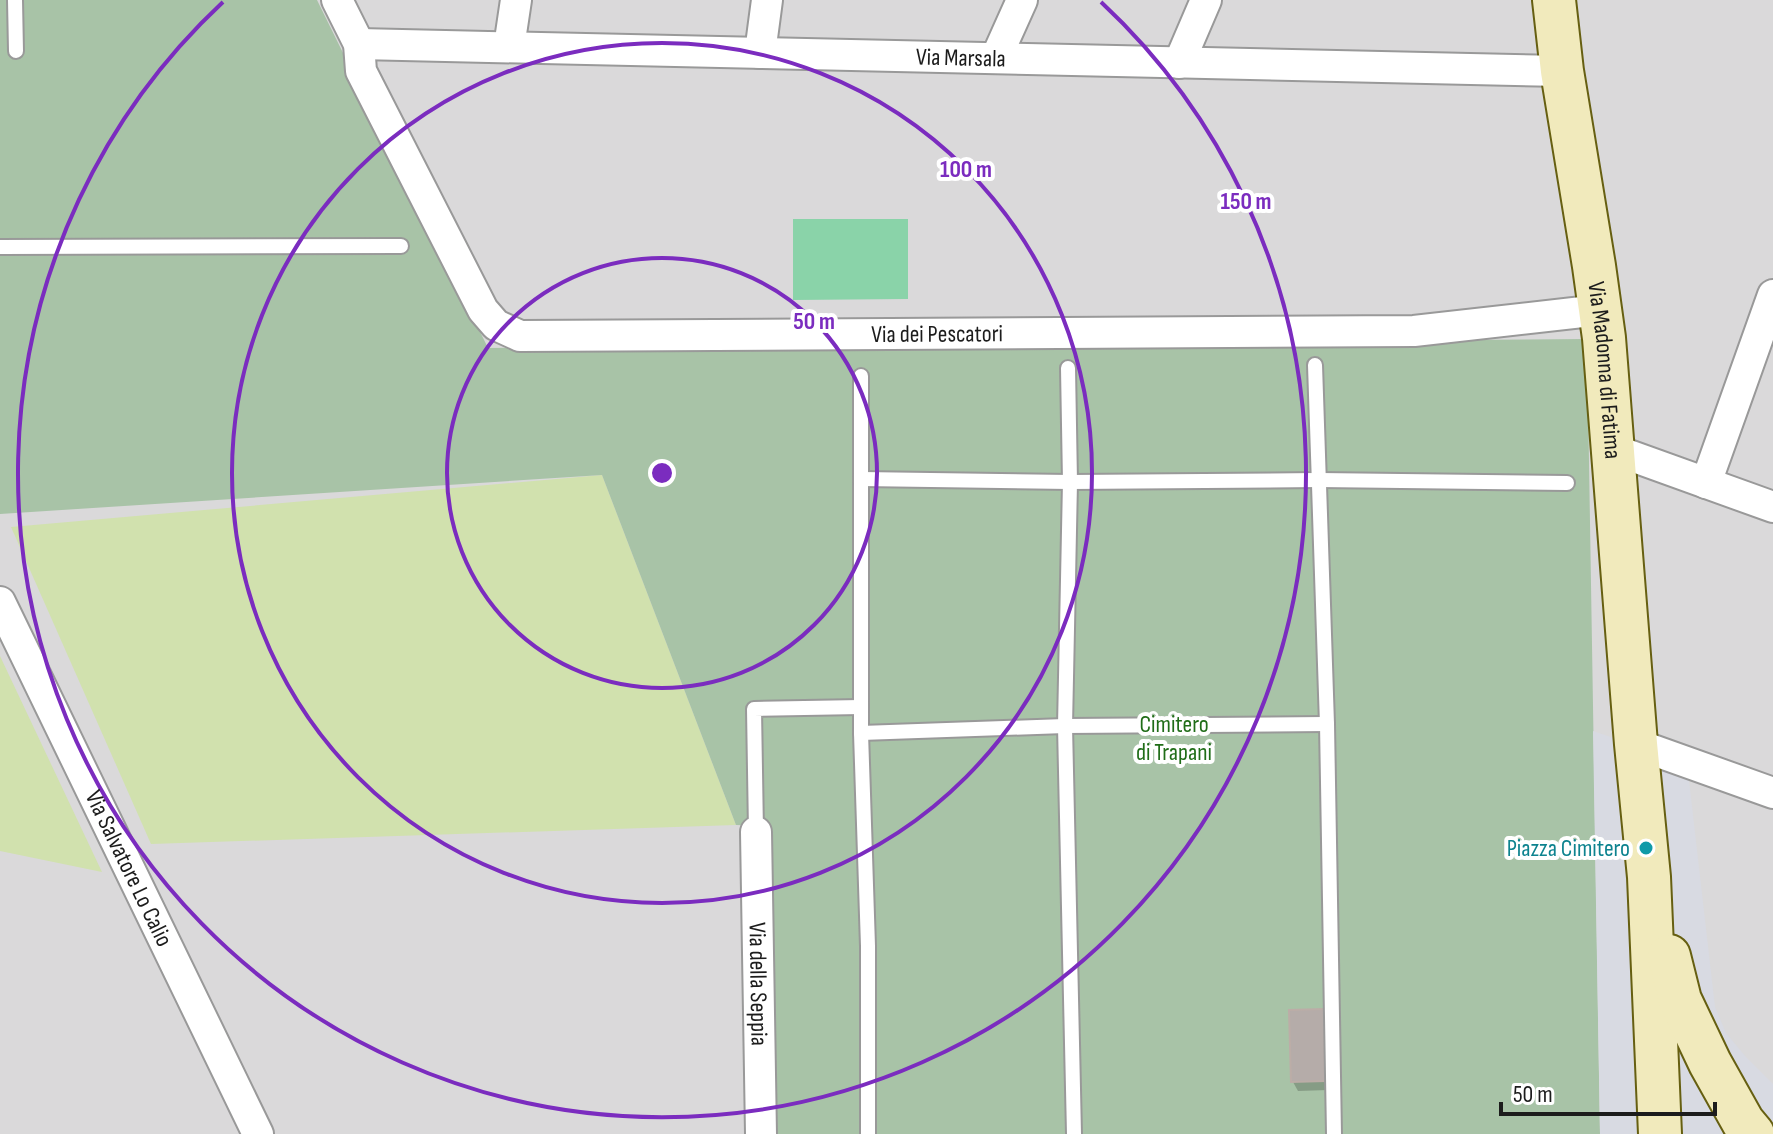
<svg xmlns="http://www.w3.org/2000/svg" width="1773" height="1134" font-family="'Sofia Sans Condensed',sans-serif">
<rect width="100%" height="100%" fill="#ece8e3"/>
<rect fill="#dad9da" x="0" y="0" width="1773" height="1134"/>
<g fill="#d1e1ae">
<polygon points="602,475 736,825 151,844 11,527"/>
<polygon points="0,656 102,872 0,851"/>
</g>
<polygon fill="#a8c3a7" points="0,0 317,0 488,348 1587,339 1600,1134 773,1134 771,826 736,825 602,475 0,514"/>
<polygon fill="#8ad3a9" points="793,219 908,219 908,299 793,300"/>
<polygon fill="#d8dae2" points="1593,731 1687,763 1715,1007 1726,1033 1746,1057 1773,1084 1773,1134 1600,1134"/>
<polygon fill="#0003" points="1322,1011 1328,1020 1329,1090 1298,1091 1293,1082"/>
<polygon fill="#b5aca9" stroke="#bcada7" stroke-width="2" points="1324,1009 1325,1081 1291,1082 1289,1010"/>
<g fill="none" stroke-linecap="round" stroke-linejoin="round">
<g stroke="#999" stroke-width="18">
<g id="lane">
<polyline points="15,0 16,51"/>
<polyline points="0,247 401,246"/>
<polyline points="1315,365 1327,724 1334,1134"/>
<polyline points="1068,368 1070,482 1065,726 1074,1134"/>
<polyline points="861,376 861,733 868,946 868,1134"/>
<polyline points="861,479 1070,482 1319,480 1567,483"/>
<polyline points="861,733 1065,726 1327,724"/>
<polyline points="756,832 754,709 861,707"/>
</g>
</g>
<g stroke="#999" stroke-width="34">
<g id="street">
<path id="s1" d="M337,0L359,44L361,71L483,310L496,325L520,336L1414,331L1600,310"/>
<path id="s2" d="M359,44L1562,71"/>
<polyline points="509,47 516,0"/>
<polyline points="760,53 767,0"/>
<polyline points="996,58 1022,0"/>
<polyline points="1179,63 1206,0"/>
<polyline points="1612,449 1773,507"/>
<polyline points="1706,483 1773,295"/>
<path id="s3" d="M0,602L258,1134"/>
<polyline points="1636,744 1773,793"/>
<path id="s4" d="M756,832L761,1134"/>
</g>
</g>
<g stroke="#665f11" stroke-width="46">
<g id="secondary">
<path id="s5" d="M1554,0L1562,71L1594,266L1604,338L1636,744L1649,877L1660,1134"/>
<polyline points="1669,956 1680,1000 1710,1063 1743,1122 1753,1134"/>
</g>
</g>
<use href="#lane" stroke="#fff" stroke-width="14"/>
<use href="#street" stroke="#fff" stroke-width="30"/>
<use href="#secondary" stroke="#f1eabc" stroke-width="42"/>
</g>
<g fill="none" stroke="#7b2cbf" stroke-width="4">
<circle cx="662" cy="473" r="215"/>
<circle cx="662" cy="473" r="430"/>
<path d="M1101 2A644 644 0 1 1 223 2"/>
</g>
<circle fill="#0f9aa8" stroke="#fff" stroke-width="3" cx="1646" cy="848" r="8"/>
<g text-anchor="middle" stroke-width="8" stroke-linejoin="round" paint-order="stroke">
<g font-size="24" fill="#1c1c1c" stroke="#fff">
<text dy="8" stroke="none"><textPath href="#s2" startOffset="602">Via Marsala</textPath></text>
<text dy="8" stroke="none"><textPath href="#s1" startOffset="808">Via dei Pescatori</textPath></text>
<text dy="8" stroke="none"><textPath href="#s5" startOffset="374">Via Madonna di Fatima</textPath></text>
<text dy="8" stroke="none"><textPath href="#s3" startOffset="296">Via Salvatore Lo Calio</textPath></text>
<text dy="8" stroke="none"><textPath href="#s4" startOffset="152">Via della Seppia</textPath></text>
</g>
<g font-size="24" fill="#206d18" stroke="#fff">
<text x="1174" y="732">Cimitero<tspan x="1174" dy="28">di Trapani</tspan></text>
</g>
<g font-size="24" fill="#0d838f" stroke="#fff" text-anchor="end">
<text x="1630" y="856">Piazza Cimitero</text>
</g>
</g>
<circle cx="662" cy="473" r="12" fill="#7b2cbf" stroke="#fff" stroke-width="4"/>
<g font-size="24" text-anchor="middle" font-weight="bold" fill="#7b2cbf" stroke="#fff" stroke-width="8" stroke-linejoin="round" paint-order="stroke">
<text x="966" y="177">100 m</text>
<text x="1246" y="209">150 m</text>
<text x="814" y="329">50 m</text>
</g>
<path d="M1501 1102v12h214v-12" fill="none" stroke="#1c1c1c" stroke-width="4"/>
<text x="1513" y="1102" font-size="24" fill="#1c1c1c" stroke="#ffffff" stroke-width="6" paint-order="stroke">50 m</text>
</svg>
